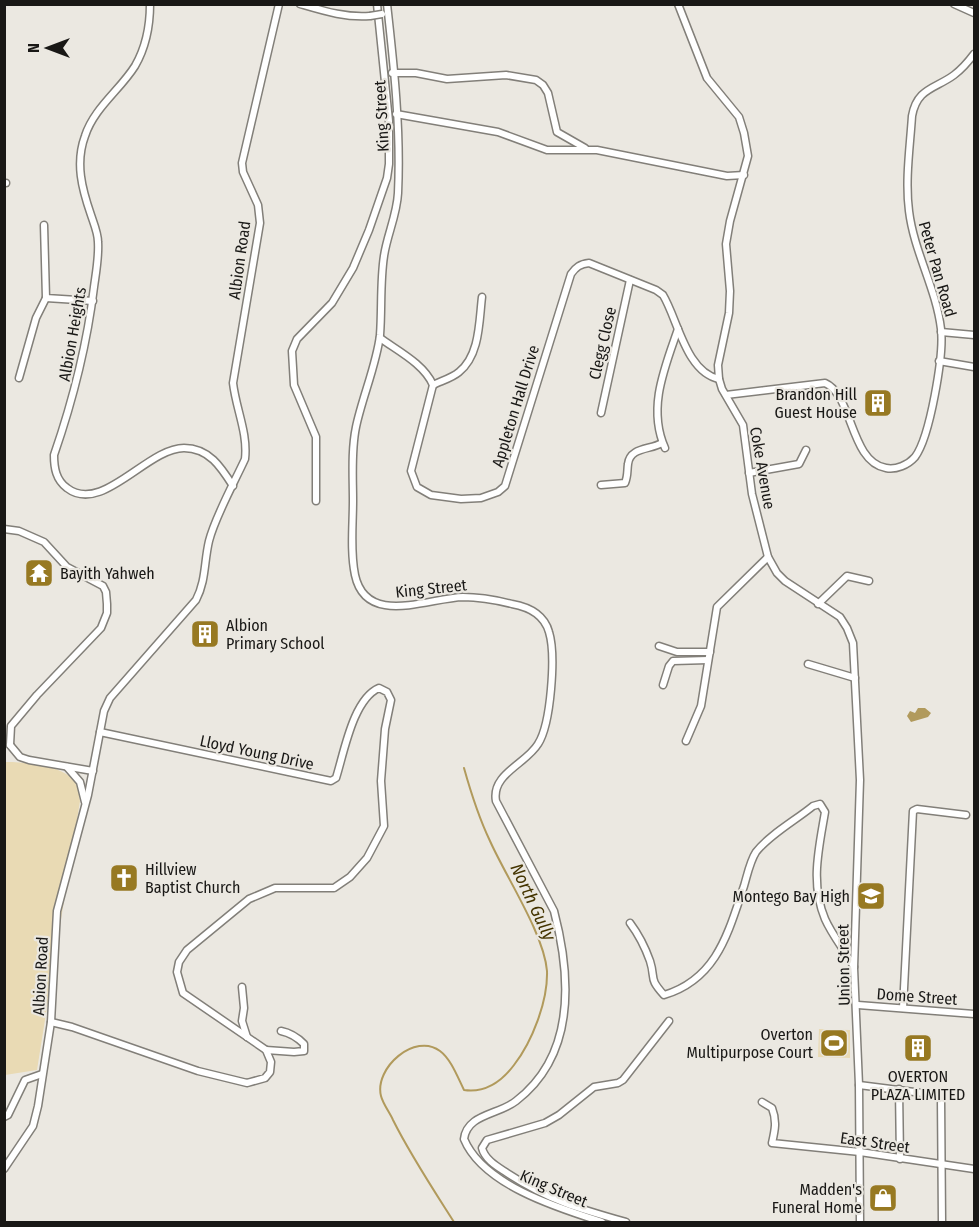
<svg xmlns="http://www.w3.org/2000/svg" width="979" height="1227" font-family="'Fira Sans Condensed',sans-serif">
<rect width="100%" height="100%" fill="#ebe8e1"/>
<g fill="#e9dab4">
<path d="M5,755L6,762C26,762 69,765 77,786C79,790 79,796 80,801L37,1070L5,1075Z"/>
<polygon points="819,1029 850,1030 850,1058 818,1057"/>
</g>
<polygon fill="#b19a5c" points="918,708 925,708 931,713 928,717 911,722 907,716 910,711 915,713"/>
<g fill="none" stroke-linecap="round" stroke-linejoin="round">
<path stroke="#b19a5c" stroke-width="2" d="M454,1222C433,1189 411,1156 393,1120C390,1113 383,1104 381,1096C374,1068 415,1032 440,1051C451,1059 458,1078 464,1090C485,1093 502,1081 514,1065C532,1042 548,1001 547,971C544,934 506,877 490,841C479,818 471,793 464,768"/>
<g stroke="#827f79" stroke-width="9">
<g id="minor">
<path d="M150,4C150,26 146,47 135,66C120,90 94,108 85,136C75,163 82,189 91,215C94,224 98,233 98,242C99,257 96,272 94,287C87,345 73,400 54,455C54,468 56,480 67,488C102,515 147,448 184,448C209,448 221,467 233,486"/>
<path d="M300,4C324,11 346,18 370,16"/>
<path d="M387,4C394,66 401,131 398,193C397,215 387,235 384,256C380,282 382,309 380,335C377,363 362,398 356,427C351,451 353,477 353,501C353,525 350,551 355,575C366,627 428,598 463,597C480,597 496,600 512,604C529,607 544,614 549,632C556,655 551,724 538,744C526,764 491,774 496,801L554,911C571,976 576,1055 516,1101C498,1115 467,1114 464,1139C483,1185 558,1208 602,1222"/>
<polyline points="678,4 707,78 739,117 744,133 748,156 730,221 726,244 730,291 729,313 718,365 719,379 722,389 743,425 752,494 768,557 777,573 785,581 840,617 847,628 853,643 860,780 854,968 859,1085 860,1222"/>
<polyline points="954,4 974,13"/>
<polyline points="392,73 416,73 447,79 506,75 536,80 543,85 548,93 557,132 585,148"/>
<polyline points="396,114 498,132 547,150 597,150 727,176 744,175"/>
<polyline points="4,183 6,183"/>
<polyline points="44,225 46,298 93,301"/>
<polyline points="941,332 974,335"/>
<path d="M380,338C398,351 424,364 433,385L411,471L417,487L431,495L461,499L481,498L498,492L505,486L571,274C576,267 580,264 589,263L656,290L663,295C678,320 686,372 719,379"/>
<polyline points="939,361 974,367"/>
<polyline points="19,378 36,318 46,298"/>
<path d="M433,385C441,381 452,378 459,372C480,355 479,322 482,297"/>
<path d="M726,395L825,383C853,395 850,462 886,468C896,470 908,465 915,457C930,437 944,355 941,329C936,288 914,252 909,211C905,180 910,147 912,116C917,88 935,89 954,75C962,69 968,62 974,54"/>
<polyline points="601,413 630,280"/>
<path d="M665,448C647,408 665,367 678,329"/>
<polyline points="749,473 799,464 806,450"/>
<path d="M601,485L625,483C628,476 627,471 628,464C630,447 650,450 662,443"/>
<polyline points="316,501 316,437 294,385 292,351 297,339 332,303 353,268 369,230 387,178 389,164 389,121 377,4"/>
<polyline points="4,529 19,531 44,542 67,567 103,586 106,592 107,604 107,613 101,628 37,695 11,726 10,745"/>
<polyline points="818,604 847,576 869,581"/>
<polyline points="659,646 677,652 710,652"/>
<polyline points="808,664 855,678"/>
<polyline points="663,685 669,666 673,661 708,660"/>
<polyline points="686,741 701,706 717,607 768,557"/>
<polyline points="10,745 20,757 29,760 93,771"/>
<polyline points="67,767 80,782 85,802"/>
<path d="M630,923C639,935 645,947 650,961C656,980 648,977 664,995C717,979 728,933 744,886C747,876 750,861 756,852C769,835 796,820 813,806L820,804L825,812C819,848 810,883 825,919C832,935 845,951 854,967"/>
<polyline points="242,987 244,1008 242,1021 247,1037"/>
<polyline points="858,1005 974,1014"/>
<polyline points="903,1008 913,811 917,809 966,815"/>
<path d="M51,1022L72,1027L198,1071L247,1083L265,1078L270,1072L271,1062L266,1050L183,993L177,972L179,962L187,950L249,899L275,888H334L350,877L367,858L384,826L381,781L385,729L391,700L387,692L379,688C353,699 344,753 336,778L331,781L100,732"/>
<path d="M266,1050L294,1052L304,1051V1044C297,1037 291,1033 281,1031"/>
<polyline points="859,1085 938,1095 941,1098 942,1222"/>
<polyline points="899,1089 900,1159"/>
<path d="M762,1102L772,1108C777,1121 775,1130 772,1143L860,1152L974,1169"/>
<polyline points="4,1117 8,1115 25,1080 42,1074"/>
<path d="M4,1169L33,1126L38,1106L51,1022L57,911L88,795L104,711L110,698L196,600C206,581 204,562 209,541C215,517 234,483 245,459C248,433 236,409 233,383L260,223L258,205L243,172L242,163L279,4"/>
<path d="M626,1222C580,1209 548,1200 507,1173C498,1167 485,1160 482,1148L487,1140L545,1123L559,1115L594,1087L618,1083L623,1080L669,1021"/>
</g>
</g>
<use href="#minor" stroke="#fff" stroke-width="6"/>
<g stroke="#827f79" stroke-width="9" stroke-linecap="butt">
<polyline id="minor-bridge" points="370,16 382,14"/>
</g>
<use href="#minor-bridge" stroke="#fff" stroke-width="6"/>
</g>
<defs>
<g id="building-square" transform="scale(1.5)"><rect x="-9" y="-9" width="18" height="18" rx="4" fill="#977922" stroke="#ebe8e1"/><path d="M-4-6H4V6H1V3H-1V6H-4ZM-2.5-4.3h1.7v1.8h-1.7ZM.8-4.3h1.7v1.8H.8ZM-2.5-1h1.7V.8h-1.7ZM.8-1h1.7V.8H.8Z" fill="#fff"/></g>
<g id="temple-square" transform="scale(1.5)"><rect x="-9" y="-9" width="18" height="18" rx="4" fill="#977922" stroke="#ebe8e1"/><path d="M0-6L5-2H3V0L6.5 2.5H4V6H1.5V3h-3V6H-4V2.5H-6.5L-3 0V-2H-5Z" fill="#fff"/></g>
<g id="church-square" transform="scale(1.5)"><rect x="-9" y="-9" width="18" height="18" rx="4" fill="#977922" stroke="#ebe8e1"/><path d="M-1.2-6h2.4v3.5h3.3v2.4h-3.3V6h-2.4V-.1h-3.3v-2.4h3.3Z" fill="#fff"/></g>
<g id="school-square" transform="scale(1.5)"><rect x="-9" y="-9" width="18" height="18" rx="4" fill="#977922" stroke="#ebe8e1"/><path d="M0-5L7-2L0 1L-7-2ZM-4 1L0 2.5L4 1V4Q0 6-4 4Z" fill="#fff"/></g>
<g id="stadium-square" transform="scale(1.5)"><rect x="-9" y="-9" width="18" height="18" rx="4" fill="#977922" stroke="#ebe8e1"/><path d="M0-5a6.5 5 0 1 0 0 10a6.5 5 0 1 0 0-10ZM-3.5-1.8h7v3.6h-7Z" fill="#fff"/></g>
<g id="shop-square" transform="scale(1.5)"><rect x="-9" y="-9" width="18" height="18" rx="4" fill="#977922" stroke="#ebe8e1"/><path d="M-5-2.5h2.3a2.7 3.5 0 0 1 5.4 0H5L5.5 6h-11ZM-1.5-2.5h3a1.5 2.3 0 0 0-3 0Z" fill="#fff"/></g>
</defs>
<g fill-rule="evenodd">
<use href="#building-square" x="878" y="403"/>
<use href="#temple-square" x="39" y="573"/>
<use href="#building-square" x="205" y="634"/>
<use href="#church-square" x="124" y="878"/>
<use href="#school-square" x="871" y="896"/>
<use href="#stadium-square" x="834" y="1043"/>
<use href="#building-square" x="918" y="1048"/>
<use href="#shop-square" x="883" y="1198"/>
</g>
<g text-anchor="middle" stroke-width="4.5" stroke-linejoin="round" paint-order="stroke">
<g font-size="16" fill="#191816" stroke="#ebe8e1">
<text transform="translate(381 116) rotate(-93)" y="6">King Street</text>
<text transform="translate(239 260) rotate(-82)" y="6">Albion Road</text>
<text transform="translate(938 269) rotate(74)" y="6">Peter Pan Road</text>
<text transform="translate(72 334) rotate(-80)" y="6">Albion Heights</text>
<text transform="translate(602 343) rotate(-77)" y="6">Clegg Close</text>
<text transform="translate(515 406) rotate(-73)" y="6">Appleton Hall Drive</text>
<text transform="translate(763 468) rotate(80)" y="6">Coke Avenue</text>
<text transform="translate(431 588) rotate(-6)" y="6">King Street</text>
<text transform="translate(257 752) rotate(12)" y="6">Lloyd Young Drive</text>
<text transform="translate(843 965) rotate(-91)" y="6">Union Street</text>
<text transform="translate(40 976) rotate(-87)" y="6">Albion Road</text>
<text transform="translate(917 996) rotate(4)" y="6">Dome Street</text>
<text transform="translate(875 1142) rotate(8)" y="6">East Street</text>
<text transform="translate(554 1188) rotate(23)" y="6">King Street</text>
</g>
<g font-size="16" fill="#191816" stroke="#ebe8e1" text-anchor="end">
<text x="857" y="400">Brandon Hill<tspan x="857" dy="18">Guest House</tspan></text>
<text x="60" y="579" text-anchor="start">Bayith Yahweh</text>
<text x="226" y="631" text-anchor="start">Albion<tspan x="226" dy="18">Primary School</tspan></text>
<text x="145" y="875" text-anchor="start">Hillview<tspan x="145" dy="18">Baptist Church</tspan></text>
<text x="850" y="902">Montego Bay High</text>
<text x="813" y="1040">Overton<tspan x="813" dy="18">Multipurpose Court</tspan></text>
<text x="918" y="1082" text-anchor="middle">OVERTON<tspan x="918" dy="18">PLAZA LIMITED</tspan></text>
<text x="862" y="1195">Madden's<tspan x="862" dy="18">Funeral Home</tspan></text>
</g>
<g font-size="18" font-style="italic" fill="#443400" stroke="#ebe8e1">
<text transform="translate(533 902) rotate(65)" y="6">North Gully</text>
</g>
</g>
<rect width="979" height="1227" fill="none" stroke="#191816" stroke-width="12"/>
<g transform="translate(48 48) rotate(270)" stroke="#ebe8e1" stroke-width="4.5" paint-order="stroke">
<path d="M0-4.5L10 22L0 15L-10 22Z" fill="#191816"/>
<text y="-9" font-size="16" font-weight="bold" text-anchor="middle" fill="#191816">N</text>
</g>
</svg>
